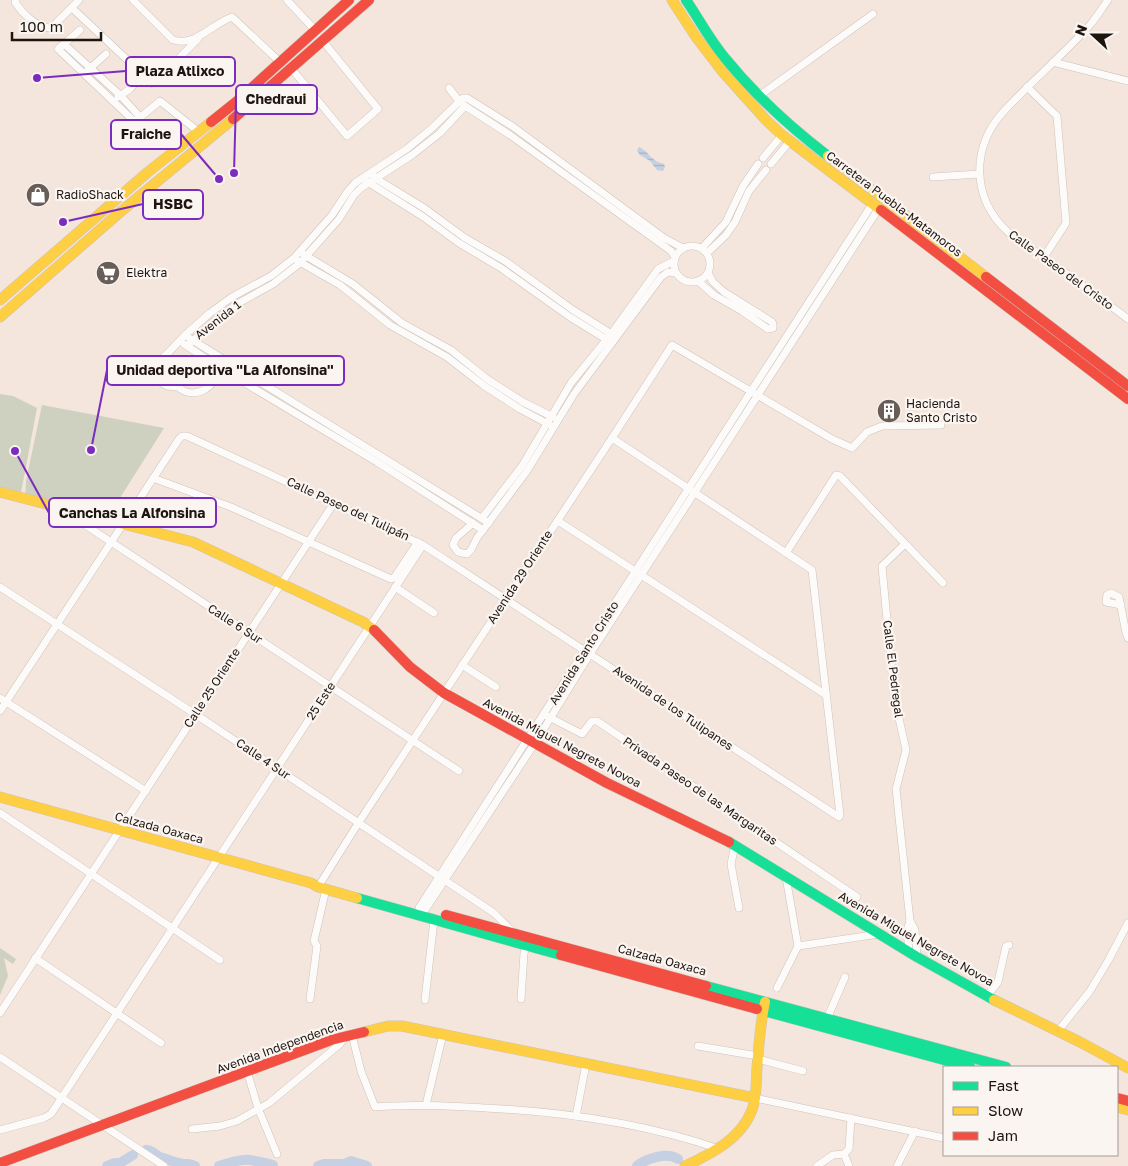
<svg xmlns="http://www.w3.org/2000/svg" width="1128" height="1166" font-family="'Golos Text',sans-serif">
<defs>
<pattern id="water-rules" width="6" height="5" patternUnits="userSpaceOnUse" patternTransform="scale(1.25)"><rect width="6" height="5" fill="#c5d0e3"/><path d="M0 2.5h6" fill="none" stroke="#a9b2c2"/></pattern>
</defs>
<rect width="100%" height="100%" fill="#f4e6dc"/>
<g fill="#ced0c0">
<polygon points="0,394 13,396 37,408 20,498 0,494"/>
<polygon points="42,405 164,428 108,517 25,499 26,481"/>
<polygon points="0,948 16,959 13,964 4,958 8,976 0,995"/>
</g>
<path fill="url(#water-rules)" d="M639,147C650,152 650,161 664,164L665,167L663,171L657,170L650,161L640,155L637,151Z"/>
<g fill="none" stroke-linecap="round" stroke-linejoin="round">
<g stroke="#c5d0e3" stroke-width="10">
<path d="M146,1150C153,1150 154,1154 160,1157C167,1159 176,1163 184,1164C189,1164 190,1163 195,1166"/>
<polyline points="107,1166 114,1163 120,1163 133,1155"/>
<path d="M219,1166C245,1157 248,1159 273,1165"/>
<polyline points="318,1166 324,1164 344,1164 351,1161 367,1166"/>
<path d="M637,1166C647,1158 667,1152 678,1159"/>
</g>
<g stroke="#cdc3bb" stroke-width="8">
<g id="street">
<path d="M16,0L15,2C22,13 37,28 51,28L79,0"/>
<path d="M133,0L173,40C195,47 212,24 232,17L280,62"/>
<polyline points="287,0 315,30"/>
<path d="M1108,0C1102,8 1097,17 1090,25C1063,55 1032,81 1004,111C971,147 971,198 1008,232C1021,244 1038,252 1052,263C1077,281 1103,300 1128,319"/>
<polyline points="72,8 153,84 198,39"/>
<polyline points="80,30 58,49 135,122"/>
<polyline points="64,44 120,95 140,117"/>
<polyline points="1053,62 1128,81"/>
<polyline points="291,68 347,136 378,109 322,40"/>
<polyline points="87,71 106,54"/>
<polyline points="1027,87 1057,116 1066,223 1044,257"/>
<polyline points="449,88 459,101 465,106 510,135 671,251 675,257"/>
<polyline points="759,96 873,14"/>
<polyline points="118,97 130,89 137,81"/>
<polyline points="137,120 160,101 199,132"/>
<polyline points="763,158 782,135"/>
<polyline points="771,164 790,141"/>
<polyline points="373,175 375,178 424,208 465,238 505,261 573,310 613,335"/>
<polyline points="933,177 979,174"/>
<polyline points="366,181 422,216 459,243 501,268 570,317 609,341"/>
<circle cx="692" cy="264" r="18"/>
<polyline points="702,248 726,222 743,186 758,164"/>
<polyline points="707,253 726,235 735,222 749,191 766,170"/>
<polyline points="303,254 353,284 402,323 451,350 487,379 523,402 553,417"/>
<polyline points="298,261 340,285 390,325 447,357 483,385 520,409 550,425"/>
<polyline points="698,281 714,295 742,311 768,329 773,328 773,324 772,322 724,292 713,282 708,273"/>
<polyline points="189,338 489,523"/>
<polyline points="184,344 223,370 377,462 483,530"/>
<polyline points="187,346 212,323 237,304 273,284 300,263 339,219 354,195 361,188 412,155 440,133 465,106"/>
<path d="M168,353C165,374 179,402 204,390C212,386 217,377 223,370"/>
<polyline points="144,373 167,386 177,387"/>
<polyline points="134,382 168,353 185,335 210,313 232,297 271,276 294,258 332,215 348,191 355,183 408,148 431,129 463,98 467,98 512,126 664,238 683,248"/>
<polyline points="153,478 231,507 391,579 394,578 418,542"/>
<polyline points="64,511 459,771"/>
<polyline points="482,518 522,466 571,383 611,334 658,269 674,261"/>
<polyline points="558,521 826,695"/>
<polyline points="473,523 456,538 453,545 458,552 467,554 471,550 477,538 527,471 574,394 661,277 668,272 676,273"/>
<polyline points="905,544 882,566 894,696 906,750 896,789 910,921 915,930 917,957"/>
<polyline points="786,553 836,475 840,476 943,583"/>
<polyline points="0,587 195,714 494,913 512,931"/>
<polyline points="395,587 434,613"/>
<polyline points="1121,605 1106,602 1107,595 1111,593 1119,597 1126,633 1128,638"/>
<polyline points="462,665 496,687"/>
<polyline points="0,698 146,791"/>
<polyline points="0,711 179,439 182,436 187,436 423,545 839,817 840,815 812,570 612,438"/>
<polyline points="547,716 582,734 592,721 597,721 857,897"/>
<polyline points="0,813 220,960"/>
<polyline points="735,845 731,864 739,908"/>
<polyline points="786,877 798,946"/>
<polyline points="318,887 359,822 612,438 672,345 832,439 852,448 867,432 882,426 941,425"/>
<path d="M419,908C571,674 720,437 873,203"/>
<polyline points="425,910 535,743 590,654 879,208"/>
<polyline points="909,952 907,930 910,921"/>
<polyline points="35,958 161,1043"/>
<polyline points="777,988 798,946 879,934"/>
<polyline points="987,996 998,982 1006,946 1009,945"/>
<polyline points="310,999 317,946 314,941 326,889"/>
<polyline points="521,999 524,953 528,943"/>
<polyline points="425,1000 434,920"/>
<polyline points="0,1013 334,503"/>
<polyline points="827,1019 845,977"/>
<polyline points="1058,1031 1090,991 1108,961 1128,923"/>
<path d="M352,1035L361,1071L375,1107C412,1104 448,1106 486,1108C565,1112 644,1123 719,1149"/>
<polyline points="698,1046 758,1056"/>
<polyline points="0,1057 164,1166"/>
<polyline points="758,1059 803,1071"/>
<polyline points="247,1071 258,1108 277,1154"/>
<polyline points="755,1098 944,1138"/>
<polyline points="426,1105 443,1034"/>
<polyline points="576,1116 586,1064"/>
<polyline points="192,1129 220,1126 237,1121 269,1103 340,1044 345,1037"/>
<polyline points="0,1130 44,1118 51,1114 423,545"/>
<polyline points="844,1154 849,1166"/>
<polyline points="817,1166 833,1155 844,1154 849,1149 851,1118"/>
<polyline points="897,1166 915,1131"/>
</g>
</g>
<g stroke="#cdc3bb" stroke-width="11">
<g id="fast">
<path d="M686,0C699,19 710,40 725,58C755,95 790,127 828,156"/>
<polyline points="729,842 917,957 994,1000"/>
<polyline points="357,898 561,955"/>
<polyline points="706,986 1006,1067"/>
<polyline points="757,1009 970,1067"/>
</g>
</g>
<g stroke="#cdc3bb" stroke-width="11">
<g id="slow">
<polyline points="672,0 696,37 722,71 766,120 782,135 881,210"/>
<polyline points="828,156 986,277"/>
<polyline points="0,300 148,172 211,122"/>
<polyline points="0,317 119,213 233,119"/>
<polyline points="0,492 193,542 363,622 374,630"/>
<polyline points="0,797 311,883 318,887 357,898"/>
<polyline points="994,1000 1080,1042 1128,1068"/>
<polyline points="364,1032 388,1026 402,1026 755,1098"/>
<polyline points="1117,1107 1128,1110"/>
<path d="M685,1166C711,1154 741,1139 752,1110C757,1097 756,1082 757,1068C759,1045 760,1024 765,1002"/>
</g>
</g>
<g stroke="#cdc3bb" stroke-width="11">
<g id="jam">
<polyline points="233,119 369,0"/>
<polyline points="211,122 236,102 349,0"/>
<polyline points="881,210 1128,399"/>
<polyline points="986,277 1128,386"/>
<polyline points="374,630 410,667 444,693 607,783 729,842"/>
<polyline points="446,915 706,986"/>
<polyline points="561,955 757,1009"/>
<polyline points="1117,1098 1128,1101"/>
<polyline points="0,1163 331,1040 364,1032"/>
</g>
</g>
<use href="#street" stroke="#fdfbfa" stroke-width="7"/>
<use href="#fast" stroke="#16e098" stroke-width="10"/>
<use href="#slow" stroke="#ffcf43" stroke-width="10"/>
<use href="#jam" stroke="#f24e42" stroke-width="10"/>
</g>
<defs>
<g id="shop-disc" transform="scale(1.25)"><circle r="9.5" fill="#695e57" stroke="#fbf5f2"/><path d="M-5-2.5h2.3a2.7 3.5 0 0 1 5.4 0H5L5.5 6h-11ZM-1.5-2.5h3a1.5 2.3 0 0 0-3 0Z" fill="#fff"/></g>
<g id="supermarket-disc" transform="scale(1.25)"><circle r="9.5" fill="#695e57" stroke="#fbf5f2"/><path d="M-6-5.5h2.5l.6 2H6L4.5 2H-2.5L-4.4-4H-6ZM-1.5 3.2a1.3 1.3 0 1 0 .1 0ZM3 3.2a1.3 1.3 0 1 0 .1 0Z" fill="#fff"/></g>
<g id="building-disc" transform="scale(1.25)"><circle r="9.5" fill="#695e57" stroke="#fbf5f2"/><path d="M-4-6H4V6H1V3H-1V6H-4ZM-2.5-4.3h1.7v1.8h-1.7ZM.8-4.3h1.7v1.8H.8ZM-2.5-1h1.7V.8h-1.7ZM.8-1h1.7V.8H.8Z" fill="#fff"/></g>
</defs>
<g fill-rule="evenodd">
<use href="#shop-disc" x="38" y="195"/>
<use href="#supermarket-disc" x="108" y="273"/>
<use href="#building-disc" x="889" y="411"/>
</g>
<g text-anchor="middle" stroke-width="4.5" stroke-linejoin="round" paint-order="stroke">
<g font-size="12" fill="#1e150f" stroke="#fbf5f2" text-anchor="start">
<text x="56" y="199">RadioShack</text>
<text x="126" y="277">Elektra</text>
<text x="906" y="408">Hacienda<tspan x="906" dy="14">Santo Cristo</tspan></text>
</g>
<g font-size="12" fill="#1e150f" stroke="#fbf5f2">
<text transform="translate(894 204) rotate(37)" y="4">Carretera Puebla-Matamoros</text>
<text transform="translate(1061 270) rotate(36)" y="4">Calle Paseo del Cristo</text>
<text transform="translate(218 320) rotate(-38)" y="4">Avenida 1</text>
<text transform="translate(348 509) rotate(25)" y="4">Calle Paseo del Tulipán</text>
<text transform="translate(520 577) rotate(-57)" y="4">Avenida 29 Oriente</text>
<text transform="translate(235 624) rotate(33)" y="4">Calle 6 Sur</text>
<text transform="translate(584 653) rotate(-58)" y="4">Avenida Santo Cristo</text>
<text transform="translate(893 669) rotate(83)" y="4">Calle El Pedregal</text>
<text transform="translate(212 688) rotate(-57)" y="4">Calle 25 Oriente</text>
<text transform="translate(321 701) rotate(-57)" y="4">25 Este</text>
<text transform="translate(673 708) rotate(34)" y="4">Avenida de los Tulipanes</text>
<text transform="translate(562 743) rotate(28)" y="4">Avenida Miguel Negrete Novoa</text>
<text transform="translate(263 759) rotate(34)" y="4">Calle 4 Sur</text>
<text transform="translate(700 791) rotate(34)" y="4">Privada Paseo de las Margaritas</text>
<text transform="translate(159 828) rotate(15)" y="4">Calzada Oaxaca</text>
<text transform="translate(916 939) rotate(30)" y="4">Avenida Miguel Negrete Novoa</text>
<text transform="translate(662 960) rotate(15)" y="4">Calzada Oaxaca</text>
<text transform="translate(280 1047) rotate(-20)" y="4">Avenida Independencia</text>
</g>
</g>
<path fill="none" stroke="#7b2cbf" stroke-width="2" d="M37 78L126 71M234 173L236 99M219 179L181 134M63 222L143 204M91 450L107 370M15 451L49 513"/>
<g fill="#7b2cbf" stroke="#fbf5f2" stroke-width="2">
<circle cx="37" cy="78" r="5"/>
<circle cx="234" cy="173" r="5"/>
<circle cx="219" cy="179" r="5"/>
<circle cx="63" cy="222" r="5"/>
<circle cx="91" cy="450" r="5"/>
<circle cx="15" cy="451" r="5"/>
</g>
<g fill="#fbf5f2" stroke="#7b2cbf" stroke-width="2">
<rect x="126" y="57" width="109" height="29" rx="5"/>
<rect x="236" y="85" width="81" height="29" rx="5"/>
<rect x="111" y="120" width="70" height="29" rx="5"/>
<rect x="143" y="190" width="60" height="29" rx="5"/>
<rect x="107" y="356" width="237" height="29" rx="5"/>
<rect x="49" y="498" width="167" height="29" rx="5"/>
</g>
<g font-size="14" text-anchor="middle" font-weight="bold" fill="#1e150f">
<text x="180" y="76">Plaza Atlixco</text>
<text x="276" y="104">Chedraui</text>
<text x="146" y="139">Fraiche</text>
<text x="173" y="209">HSBC</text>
<text x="225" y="375">Unidad deportiva ''La Alfonsina''</text>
<text x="132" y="518">Canchas La Alfonsina</text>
</g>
<rect x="943" y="1066" width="175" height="90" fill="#fbf5f2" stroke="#a39b97"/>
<rect x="953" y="1082" width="25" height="8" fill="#16e098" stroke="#a39b97"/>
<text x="988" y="1091" font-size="15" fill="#1e150f">Fast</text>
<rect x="953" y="1107" width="25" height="8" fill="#ffcf43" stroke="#a39b97"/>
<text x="988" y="1116" font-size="15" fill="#1e150f">Slow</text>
<rect x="953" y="1132" width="25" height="8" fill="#f24e42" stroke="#a39b97"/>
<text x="988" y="1141" font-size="15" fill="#1e150f">Jam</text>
<g transform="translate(1093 35) rotate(291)" stroke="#fbf5f2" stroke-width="4" paint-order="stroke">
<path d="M0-4L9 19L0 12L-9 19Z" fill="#1e150f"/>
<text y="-8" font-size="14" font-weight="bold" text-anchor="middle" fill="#1e150f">N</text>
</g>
<path d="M12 32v8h89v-8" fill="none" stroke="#1e150f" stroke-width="2.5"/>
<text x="20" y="32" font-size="15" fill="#1e150f" stroke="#fbf5f2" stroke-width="4" paint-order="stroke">100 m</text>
</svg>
